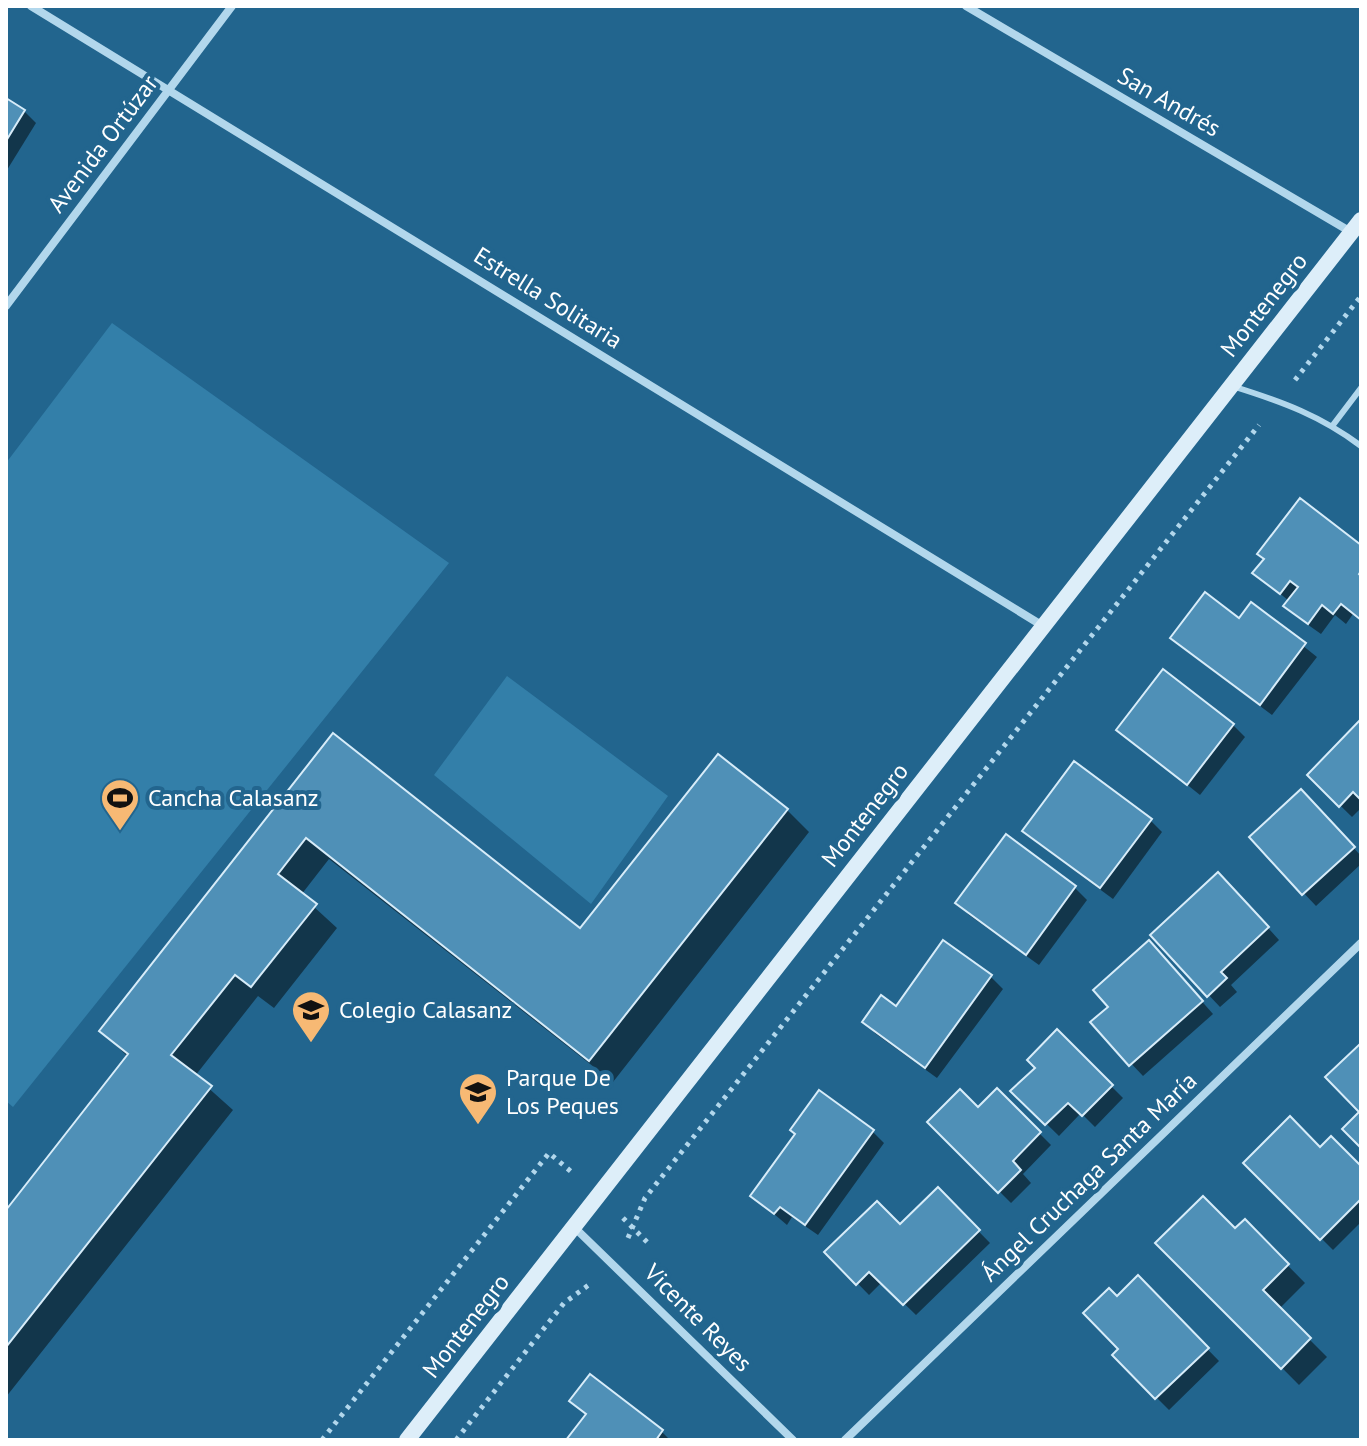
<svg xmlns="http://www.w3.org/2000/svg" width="1367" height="1446" font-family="'PT Sans',sans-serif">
<rect width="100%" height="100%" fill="#22658e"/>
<g fill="#337fa9">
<polygon points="112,323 449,563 13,1107 6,1101 6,463"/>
<polygon points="507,676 668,796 591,904 434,775"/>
</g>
<g fill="#0007">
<polygon points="6,101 24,111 36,123 7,170"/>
<polygon points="1361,547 1361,620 1353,614 1346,624 1335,615 1321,634 1297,617 1286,606 1289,601 1255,573"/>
<polygon points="1252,605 1317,657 1272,715 1185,650 1173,638 1239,621"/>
<polygon points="1361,722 1361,808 1352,817 1309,775"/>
<polygon points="1233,725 1245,737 1200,795 1119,730"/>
<polygon points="334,736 581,931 787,810 809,832 613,1082 329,859 301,895 337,928 274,1008 258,996 195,1076 233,1110 6,1397 6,1213 128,1057 102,1031"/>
<polygon points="1313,803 1361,856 1361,864 1316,906 1251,837"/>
<polygon points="1150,820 1162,832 1113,899 1037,843 1025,831"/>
<polygon points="1006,837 1075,888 1087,900 1039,965 969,915 958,903"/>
<polygon points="1230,886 1279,940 1231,985 1237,992 1220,1007 1153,936"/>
<polygon points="944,943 991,977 1003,989 937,1078 876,1034 864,1022 896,1009"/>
<polygon points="1161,955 1213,1014 1143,1076 1093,1023"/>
<polygon points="1057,1032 1123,1098 1095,1127 1081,1113 1059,1136 1013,1091 1038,1068"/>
<polygon points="997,1091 1051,1145 1023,1174 1031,1183 1011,1203 930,1122 978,1110"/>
<polygon points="872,1131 884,1143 818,1235 792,1217 787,1225 753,1196"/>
<polygon points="1320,1149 1361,1169 1361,1222 1333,1250 1246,1163"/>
<polygon points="938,1190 990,1243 916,1315 882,1282 869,1295 827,1252 900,1227"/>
<polygon points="1245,1222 1305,1283 1279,1309 1327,1357 1299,1385 1158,1243 1235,1231"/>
<polygon points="1138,1278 1219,1361 1169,1410 1114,1355 1120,1349 1117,1299"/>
<polygon points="590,1376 662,1432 670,1440 569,1440 587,1416 571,1401"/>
</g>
<g fill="#4f90b7" stroke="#d7ecf9" stroke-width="2">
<polygon points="6,98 25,110 6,141"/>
<polygon points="1300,498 1361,545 1361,571 1359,574 1361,576 1361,620 1341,604 1333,614 1322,605 1308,624 1283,606 1298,587 1290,581 1280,594 1252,573 1264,559 1257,554"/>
<polygon points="1205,592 1239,618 1251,602 1306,643 1260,705 1170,638"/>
<polygon points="1163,669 1234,724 1187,785 1116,730"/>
<polygon points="1361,719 1361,800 1353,792 1339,807 1307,775"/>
<polygon points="333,733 580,928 718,754 788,809 589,1061 306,838 278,874 317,904 251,987 235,975 171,1055 212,1086 6,1347 6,1210 128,1054 99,1031"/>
<polygon points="1074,761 1152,819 1100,888 1022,831"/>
<polygon points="1301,789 1355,847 1302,895 1249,837"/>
<polygon points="1006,834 1076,886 1026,955 955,903"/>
<polygon points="1218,872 1269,927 1221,972 1227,978 1207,997 1150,935"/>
<polygon points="943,940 992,975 925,1068 862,1022 881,995 896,1006"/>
<polygon points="1149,940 1203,1001 1129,1066 1090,1022 1108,1007 1093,990"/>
<polygon points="1057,1029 1113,1085 1082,1116 1068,1103 1045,1125 1010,1091 1035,1068 1027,1060"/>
<polygon points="1361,1043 1361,1148 1342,1129 1359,1112 1325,1077"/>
<polygon points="997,1088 1041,1132 1013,1161 1021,1170 998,1193 927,1122 960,1089 978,1107"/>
<polygon points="819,1090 874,1130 805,1225 780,1207 774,1214 750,1196 795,1134 790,1130"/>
<polygon points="1290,1116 1320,1147 1331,1136 1361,1166 1361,1199 1320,1240 1243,1163"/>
<polygon points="938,1187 980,1230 903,1305 869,1272 856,1285 824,1252 877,1201 900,1224"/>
<polygon points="1203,1196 1235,1228 1245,1219 1289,1264 1263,1290 1311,1338 1281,1369 1155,1243"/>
<polygon points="1138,1275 1209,1348 1155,1399 1112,1355 1118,1349 1083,1313 1109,1288 1117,1296"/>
<polygon points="590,1374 663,1430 656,1440 566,1440 586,1414 569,1401"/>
</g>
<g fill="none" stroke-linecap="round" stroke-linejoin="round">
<g stroke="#b2d7ec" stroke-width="5" stroke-dasharray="4 6" stroke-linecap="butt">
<polyline points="1295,380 1361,296"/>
<polyline points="623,1218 648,1243"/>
<polyline points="628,1238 645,1198 1259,425"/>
<polyline points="322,1440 549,1153 574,1174"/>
<polyline points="456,1440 564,1303 590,1284"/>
</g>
<g stroke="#b2d7ec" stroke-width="6">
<path d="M1235,387C1283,402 1321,416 1361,446"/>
<polyline points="1333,425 1361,388"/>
</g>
<g stroke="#b2d7ec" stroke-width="8">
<polyline points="31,6 1043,626"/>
<polyline points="966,6 1351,232"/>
<polyline points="6,306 232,6"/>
<polyline points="574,1227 793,1440"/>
<polyline points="845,1440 1361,943"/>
</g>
<polyline stroke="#ddeef9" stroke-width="16" points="407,1440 1361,220"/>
</g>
<defs>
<g id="stadium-pin" transform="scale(2)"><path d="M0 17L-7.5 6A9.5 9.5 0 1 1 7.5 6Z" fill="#f7b974" stroke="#22658e"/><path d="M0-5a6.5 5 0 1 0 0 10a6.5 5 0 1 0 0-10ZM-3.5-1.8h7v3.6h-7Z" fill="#111"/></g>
<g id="school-pin" transform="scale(2)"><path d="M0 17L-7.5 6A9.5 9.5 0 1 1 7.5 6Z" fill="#f7b974" stroke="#22658e"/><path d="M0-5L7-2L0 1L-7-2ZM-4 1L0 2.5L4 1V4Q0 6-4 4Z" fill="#111"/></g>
</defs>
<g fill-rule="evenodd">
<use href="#stadium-pin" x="120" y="798"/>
<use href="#school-pin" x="311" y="1010"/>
<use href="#school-pin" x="478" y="1092"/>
</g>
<g text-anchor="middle" stroke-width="8" stroke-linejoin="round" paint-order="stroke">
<g font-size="24" fill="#fff" stroke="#22658e">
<text transform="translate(1169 102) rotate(30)" y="8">San Andrés</text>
<text transform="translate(103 144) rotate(-53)" y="8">Avenida Ortúzar</text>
<text transform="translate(548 298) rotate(32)" y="8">Estrella Solitaria</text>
<text transform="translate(1264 305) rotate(-52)" y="8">Montenegro</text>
<text transform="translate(865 815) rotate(-52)" y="8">Montenegro</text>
<text transform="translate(1089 1177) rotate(-44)" y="8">Ángel Cruchaga Santa María</text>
<text transform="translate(698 1318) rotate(45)" y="8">Vicente Reyes</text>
<text transform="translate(466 1326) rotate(-52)" y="8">Montenegro</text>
</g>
<g font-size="24" fill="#fff" stroke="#22658e" text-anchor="start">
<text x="148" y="806">Cancha Calasanz</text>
<text x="339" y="1018">Colegio Calasanz</text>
<text x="506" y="1086">Parque De<tspan x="506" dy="28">Los Peques</tspan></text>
</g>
</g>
<rect width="1367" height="1446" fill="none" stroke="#ffffff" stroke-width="16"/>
</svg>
